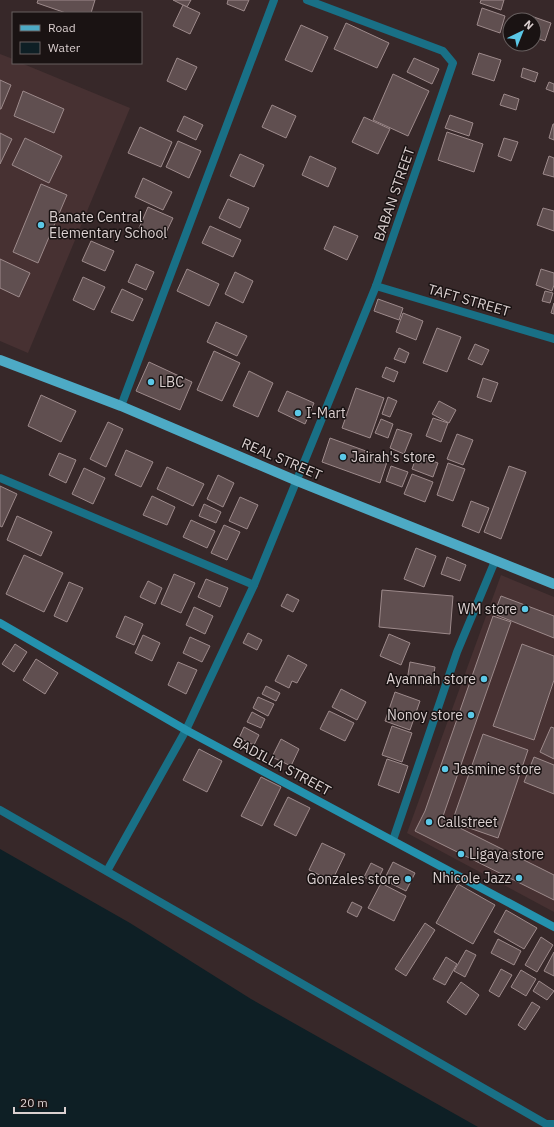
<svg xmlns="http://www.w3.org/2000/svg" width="554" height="1127" font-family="'IBM Plex Sans',sans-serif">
<rect width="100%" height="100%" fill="#372829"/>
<g fill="#473132">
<polygon points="0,54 13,59 13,63 21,63 130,108 28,353 0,341"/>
<polygon points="501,575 554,597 554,912 407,833"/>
</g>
<polygon fill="#0e1f25" points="0,849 130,923 251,999 478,1127 0,1127"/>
<g fill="#604f50" stroke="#9d8a8b">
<polygon points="38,0 95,0 91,13 66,13 37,3"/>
<polygon points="173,0 191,0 187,7"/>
<polygon points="228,0 249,0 244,11 227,4"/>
<polygon points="481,0 504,0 501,10 480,3"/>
<polygon points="183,5 200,13 190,34 173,26"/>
<polygon points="482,8 505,16 500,33 477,25"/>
<polygon points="531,16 551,23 545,41 534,37 534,20 530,20"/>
<polygon points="346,23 389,43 377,68 334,49"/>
<polygon points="301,25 328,37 312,72 285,60"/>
<polygon points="479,53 501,60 494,81 472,74"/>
<polygon points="177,58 197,67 186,90 167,81"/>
<polygon points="414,58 439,69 432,84 407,72"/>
<polygon points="523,68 538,73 535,82 521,77"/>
<polygon points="393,74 429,91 408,136 373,120"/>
<polygon points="0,80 11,85 1,109 0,109"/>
<polygon points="549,82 554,84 554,92 546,89"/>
<polygon points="23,91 64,109 54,133 14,116"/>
<polygon points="504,94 519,99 516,110 500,105"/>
<polygon points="272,105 296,116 286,138 262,127"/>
<polygon points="450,115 473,123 469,136 445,128"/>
<polygon points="184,116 203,125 196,140 177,131"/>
<polygon points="364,117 390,129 378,154 352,142"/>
<polygon points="553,124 554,124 554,140 549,138"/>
<polygon points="140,127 172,142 161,167 128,153"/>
<polygon points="447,132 483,144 474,172 438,160"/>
<polygon points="0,133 12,139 0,164"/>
<polygon points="25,138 62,156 49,183 12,165"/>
<polygon points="504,138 518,142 511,161 498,156"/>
<polygon points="178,141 201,151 189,178 166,167"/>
<polygon points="240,154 264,165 254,187 230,176"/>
<polygon points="310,156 336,168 328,187 302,175"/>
<polygon points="549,156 554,158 554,177 543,174"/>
<polygon points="143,178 172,192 163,210 135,197"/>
<polygon points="41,184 67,195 38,263 13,252"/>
<polygon points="228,199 249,208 240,228 219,218"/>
<polygon points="148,207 173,218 163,239 139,228"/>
<polygon points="543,208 554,211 554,231 537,225"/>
<polygon points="210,226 241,240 233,257 202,243"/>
<polygon points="334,226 358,236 347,260 324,249"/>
<polygon points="91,241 114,251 105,271 82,261"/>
<polygon points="0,259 30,273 19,297 0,288"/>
<polygon points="136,264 154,272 146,290 128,282"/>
<polygon points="187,269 219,284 209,306 177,291"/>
<polygon points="541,269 554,273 554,285 552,291 536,285"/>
<polygon points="235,272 253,281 243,303 225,294"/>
<polygon points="83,277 105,287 94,310 73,300"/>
<polygon points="122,289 143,299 133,321 111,312"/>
<polygon points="545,291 553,293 550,303 542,301"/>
<polygon points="378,299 403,308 399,320 374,311"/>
<polygon points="554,303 554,314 551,313"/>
<polygon points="403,313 423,321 416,340 396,332"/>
<polygon points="216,322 247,336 237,356 207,342"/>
<polygon points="437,328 461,337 447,372 423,363"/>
<polygon points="475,344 489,350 482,365 468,359"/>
<polygon points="399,348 409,353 405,363 394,359"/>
<polygon points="214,351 240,363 222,401 197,390"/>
<polygon points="149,362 192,382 180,410 136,391"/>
<polygon points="386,367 398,372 394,382 382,377"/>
<polygon points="249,371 273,383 258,417 233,406"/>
<polygon points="483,378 498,383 491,402 477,397"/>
<polygon points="356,388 384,398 370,438 342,428"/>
<polygon points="287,391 314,403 305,424 278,411"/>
<polygon points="41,395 76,411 61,442 28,426"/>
<polygon points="388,397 397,401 390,417 382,414"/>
<polygon points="439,401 456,410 449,423 432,414"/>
<polygon points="433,418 448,423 441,442 426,436"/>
<polygon points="381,419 393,424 388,438 375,433"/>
<polygon points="108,422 123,429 106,467 90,459"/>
<polygon points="397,429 412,434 404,454 390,448"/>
<polygon points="457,434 473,440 463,465 447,459"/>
<polygon points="330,438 388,459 380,483 322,462"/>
<polygon points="126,450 153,462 141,487 115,475"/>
<polygon points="59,453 76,460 66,483 49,475"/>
<polygon points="417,455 438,463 433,477 412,469"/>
<polygon points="448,463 465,469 453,501 437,495"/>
<polygon points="391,466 408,472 402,487 386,481"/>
<polygon points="509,466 526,472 501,539 484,532"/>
<polygon points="167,467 204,484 193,506 157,489"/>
<polygon points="84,468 105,478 93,504 72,494"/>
<polygon points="412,474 433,482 425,502 404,494"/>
<polygon points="218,475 234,483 223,507 207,499"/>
<polygon points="0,486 17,494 2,527 0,526"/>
<polygon points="152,496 175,507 167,525 143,515"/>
<polygon points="240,497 258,505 247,529 229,521"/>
<polygon points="471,501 489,508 479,533 462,526"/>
<polygon points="204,504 221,512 216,523 199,516"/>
<polygon points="17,516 52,532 41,556 7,540"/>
<polygon points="191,520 215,531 207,548 183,537"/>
<polygon points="224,525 240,532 227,560 211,553"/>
<polygon points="416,548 436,556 424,587 404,579"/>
<polygon points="24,555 63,573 44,612 6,594"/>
<polygon points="447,557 466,565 460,581 441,574"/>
<polygon points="174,574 195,583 181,613 161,604"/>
<polygon points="206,579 228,588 220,607 198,597"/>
<polygon points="148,581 162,588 155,604 140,597"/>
<polygon points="69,582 83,588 67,622 54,616"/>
<polygon points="382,590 453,596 450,634 379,627"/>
<polygon points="287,594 299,600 293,612 281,606"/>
<polygon points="501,596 554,616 554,638 494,614"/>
<polygon points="194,607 213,616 205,634 186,625"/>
<polygon points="125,616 143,624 134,645 116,637"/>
<polygon points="493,616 511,622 442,819 554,875 554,900 415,831 425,811"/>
<polygon points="248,633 262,640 257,650 243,643"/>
<polygon points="389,634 410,643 401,665 380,656"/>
<polygon points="143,635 160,643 152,661 135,653"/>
<polygon points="190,637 210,646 202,662 183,653"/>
<polygon points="15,644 27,652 14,672 2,664"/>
<polygon points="522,644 554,656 554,680 534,740 493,726"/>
<polygon points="288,655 307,665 297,683 292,681 289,688 275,681"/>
<polygon points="36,659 58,673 45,694 23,680"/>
<polygon points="178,662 197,670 186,694 168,685"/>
<polygon points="410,662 435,667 432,685 407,681"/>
<polygon points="266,686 280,693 276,701 262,694"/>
<polygon points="341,689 366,702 357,720 332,707"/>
<polygon points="395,692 420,701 410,730 385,721"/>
<polygon points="258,697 274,704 268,716 253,708"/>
<polygon points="329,711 354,723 345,741 320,729"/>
<polygon points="252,712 265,719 261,728 247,722"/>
<polygon points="392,726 412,733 402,762 382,755"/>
<polygon points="244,727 259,735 254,745 239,738"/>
<polygon points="551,727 554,728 554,759 540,752"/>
<polygon points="483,734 528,750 498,838 452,822"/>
<polygon points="281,739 299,749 291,766 272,757"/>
<polygon points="199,749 222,761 207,792 183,780"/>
<polygon points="534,757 554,765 554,794 524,782"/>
<polygon points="387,759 408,766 399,793 378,785"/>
<polygon points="261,777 281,787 262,826 241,816"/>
<polygon points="288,797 310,808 296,836 274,825"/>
<polygon points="322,843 345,854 332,881 309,870"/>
<polygon points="393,862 415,873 406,891 384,880"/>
<polygon points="371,863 383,869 376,883 364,877"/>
<polygon points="381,883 406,896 394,921 368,908"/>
<polygon points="458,884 495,905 473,944 436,923"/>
<polygon points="352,902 362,907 357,917 347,912"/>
<polygon points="506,910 537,928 524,949 494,932"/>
<polygon points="425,923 435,930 406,976 395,969"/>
<polygon points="541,937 553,945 537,972 525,965"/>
<polygon points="498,939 521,951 514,965 491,953"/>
<polygon points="466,950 476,955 465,977 454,971"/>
<polygon points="554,952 554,976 544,971"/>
<polygon points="446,957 457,964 445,985 433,979"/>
<polygon points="501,969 512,975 499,997 489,991"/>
<polygon points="521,970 536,979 526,996 511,987"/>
<polygon points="539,981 554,991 547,1000 533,991"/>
<polygon points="461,982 479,995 466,1015 447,1002"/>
<polygon points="532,1002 540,1007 525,1030 518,1025"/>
</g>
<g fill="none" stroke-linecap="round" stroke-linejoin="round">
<g stroke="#197086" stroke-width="8">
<polyline points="376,286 554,339"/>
<polyline points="121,406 274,0"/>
<polyline points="0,478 254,585"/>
<polyline points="0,810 546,1124 554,1124"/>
<polyline points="393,840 457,652 495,561"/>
<polyline points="107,871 186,730 254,585 376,286 453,63 443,51 307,0"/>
</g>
<polyline stroke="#2492ae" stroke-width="8" points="0,623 186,730 554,927"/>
<polyline stroke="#4daac5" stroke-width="10" points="0,360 121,406 297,481 554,584"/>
</g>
<g fill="#5bc8e7" stroke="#1a1313" stroke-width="1.5">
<circle cx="41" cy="225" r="4"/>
<circle cx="151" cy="382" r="4"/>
<circle cx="298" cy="413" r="4"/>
<circle cx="343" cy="457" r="4"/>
<circle cx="525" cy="609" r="4"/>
<circle cx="484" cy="679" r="4"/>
<circle cx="471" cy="715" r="4"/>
<circle cx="445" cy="769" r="4"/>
<circle cx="429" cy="822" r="4"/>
<circle cx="461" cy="854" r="4"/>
<circle cx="519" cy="878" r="4"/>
<circle cx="408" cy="879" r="4"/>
</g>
<g text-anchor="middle" stroke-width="3" stroke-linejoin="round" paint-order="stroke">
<g font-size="14" fill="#dbd0d0" stroke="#1a1313">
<text transform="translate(394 194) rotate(-71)" y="5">BABAN STREET</text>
<text transform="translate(469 300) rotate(16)" y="5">TAFT STREET</text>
<text transform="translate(282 459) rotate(23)" y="5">REAL STREET</text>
<text transform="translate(282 766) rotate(28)" y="5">BADILLA STREET</text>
</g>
<g font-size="14" fill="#dbd0d0" stroke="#1a1313" text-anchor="start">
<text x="49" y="222">Banate Central<tspan x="49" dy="16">Elementary School</tspan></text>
<text x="159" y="387">LBC</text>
<text x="306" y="418">I-Mart</text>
<text x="351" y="462">Jairah's store</text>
<text x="517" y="614" text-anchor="end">WM store</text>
<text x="476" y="684" text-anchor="end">Ayannah store</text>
<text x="463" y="720" text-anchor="end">Nonoy store</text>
<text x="453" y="774">Jasmine store</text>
<text x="437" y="827">Callstreet</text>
<text x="469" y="859">Ligaya store</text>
<text x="511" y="883" text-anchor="end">Nhicole Jazz</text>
<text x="400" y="884" text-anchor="end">Gonzales store</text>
</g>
</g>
<rect x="12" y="12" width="130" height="52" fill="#1a1313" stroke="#675f5f"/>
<rect x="20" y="25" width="20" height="6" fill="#4daac5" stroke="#675f5f"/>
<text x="48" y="32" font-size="12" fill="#dbd0d0">Road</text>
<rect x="20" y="42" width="20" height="12" fill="#0e1f25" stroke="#675f5f"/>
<text x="48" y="52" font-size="12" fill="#dbd0d0">Water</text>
<g transform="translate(522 32) rotate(43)"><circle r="19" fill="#1a1313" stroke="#675f5f"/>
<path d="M0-3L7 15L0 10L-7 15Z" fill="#5bc8e7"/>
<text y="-6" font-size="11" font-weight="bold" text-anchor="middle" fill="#dbd0d0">N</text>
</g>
<path d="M14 1107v6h51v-6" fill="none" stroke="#dbd0d0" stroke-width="2"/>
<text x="20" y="1107" font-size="12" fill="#dbd0d0" stroke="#1a1313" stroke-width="3" paint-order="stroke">20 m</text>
</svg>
